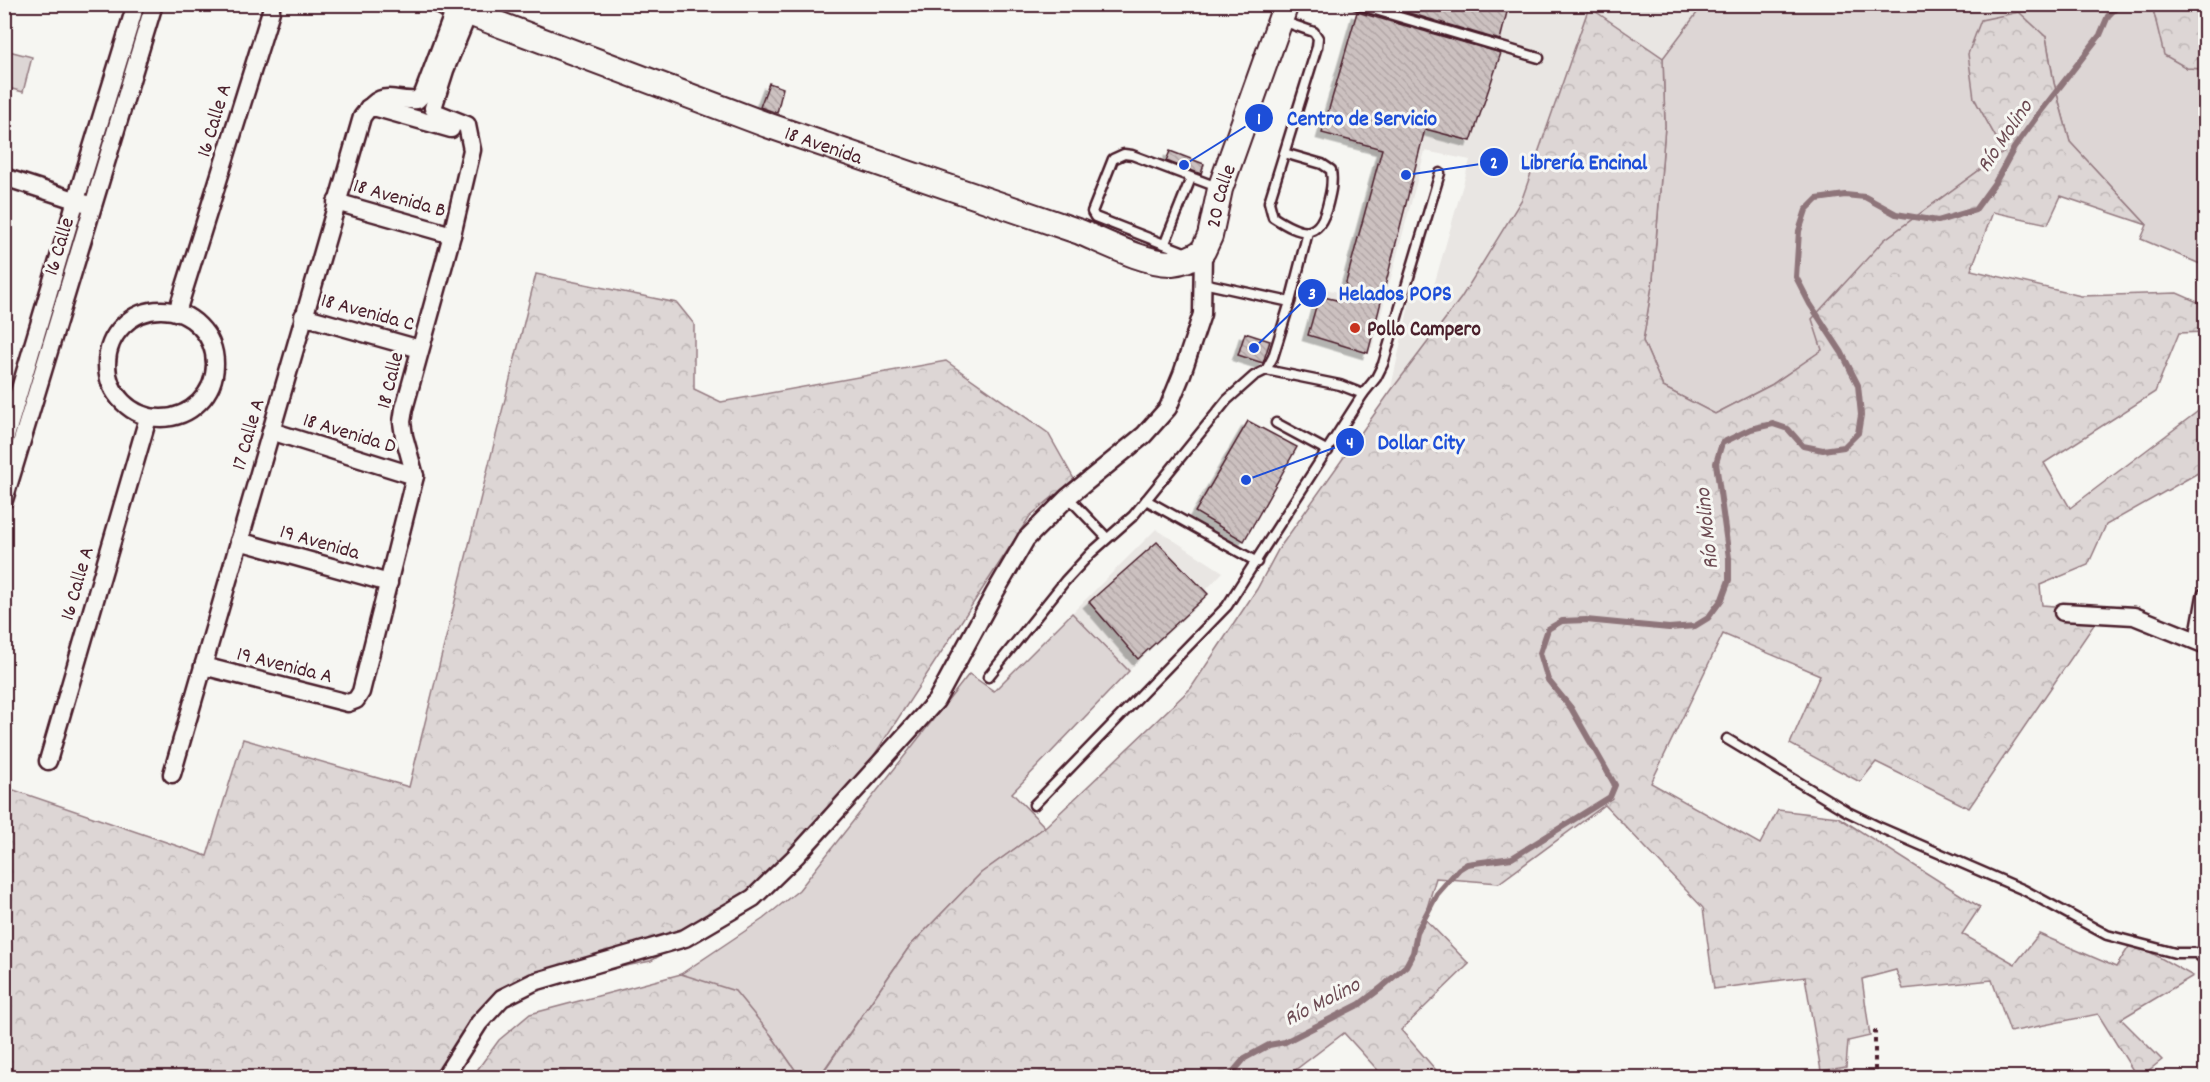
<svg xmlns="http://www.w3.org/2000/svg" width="2210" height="1082" font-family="Dekko,sans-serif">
<defs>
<pattern id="forest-crowns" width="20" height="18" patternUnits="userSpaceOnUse" patternTransform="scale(1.5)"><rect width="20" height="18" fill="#ddd6d5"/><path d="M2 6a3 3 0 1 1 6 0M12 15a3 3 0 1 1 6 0" fill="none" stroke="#bfb7b7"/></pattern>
<pattern id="building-back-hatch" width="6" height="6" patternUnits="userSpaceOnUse" patternTransform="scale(1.5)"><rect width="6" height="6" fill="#ccc1c0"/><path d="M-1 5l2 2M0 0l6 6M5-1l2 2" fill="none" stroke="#b1a5a5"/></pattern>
<filter id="shadow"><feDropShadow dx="-5.5" dy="5.5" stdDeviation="0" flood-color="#0004"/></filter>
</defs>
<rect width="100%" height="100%" fill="#f6f6f2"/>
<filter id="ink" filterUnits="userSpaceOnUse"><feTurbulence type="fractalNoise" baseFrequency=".0167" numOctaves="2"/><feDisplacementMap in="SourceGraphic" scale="12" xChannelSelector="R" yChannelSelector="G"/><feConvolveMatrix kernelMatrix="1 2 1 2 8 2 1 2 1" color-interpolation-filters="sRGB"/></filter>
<g filter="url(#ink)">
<g fill="#e9e6e3">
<polygon points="1319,5 1703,5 1663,58 1589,7 1522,199 1461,298 1390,392 1411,296 1430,299 1470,160 1425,151 1372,348 1313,331 1326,289 1341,293 1377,155 1324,132 1358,13"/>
<polygon points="1156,529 1223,572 1129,671 1072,613"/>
</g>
<g fill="#ddd6d5" stroke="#947a80" stroke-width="1.5">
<polygon points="1703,5 2152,5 2165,55 2187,68 2205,69 2205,266 2141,239 2147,225 2070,142 2054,83 2046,37 1974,98 2004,152 1884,240 1823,350 1771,385 1715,414 1663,387 1643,341 1653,279 1665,126 1663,58"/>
<polygon points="5,50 32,57 23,92 5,87"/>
<polygon points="1072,613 1129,671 1012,793 1045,827 981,873 909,947 819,1077 800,1077 771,1035 681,974 763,919 799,890 969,674 994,691"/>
</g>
<g fill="url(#forest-crowns)" stroke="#947a80" stroke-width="1.5">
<polygon points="2152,5 2205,5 2205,69 2187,68 2164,55"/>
<polygon points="1589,7 1663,58 1665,126 1653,279 1643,341 1663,387 1715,414 1771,385 1822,350 1812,319 1884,240 2004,152 1974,98 1968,54 1981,20 2019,12 2046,37 2054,83 2070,142 2147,225 2061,196 2048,224 1993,212 1971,270 2081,296 2177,293 2200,303 2205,314 2205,332 2179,333 2155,392 2044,463 2070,508 2205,406 2205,469 2106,525 2088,565 2040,585 2042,605 2104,610 1969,808 1876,762 1860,782 1790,744 1820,675 1723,634 1651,783 1760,844 1778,810 1838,817 1980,907 1962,934 2015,964 2039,934 2116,967 2132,942 2193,976 2121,1019 2162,1060 2140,1077 2137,1077 2098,1014 2010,1032 1992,980 1903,989 1896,970 1862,979 1870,1036 1848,1041 1846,1067 1821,1071 1805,977 1714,989 1703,908 1605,805 1499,883 1436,878 1424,918 1469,964 1401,1030 1442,1077 1384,1077 1344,1033 1286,1077 819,1078 909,947 981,873 1045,827 1191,688 1257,589 1278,550 1390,392 1461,298 1522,199"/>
<polygon points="536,274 677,303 694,324 694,389 721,402 946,361 1048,433 1074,479 1030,516 841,806 745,904 651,961 533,984 475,1019 435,1077 5,1078 5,787 207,856 243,739 409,787"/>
<polygon points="681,974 735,991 771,1035 800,1077 472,1077 499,1040 530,1014"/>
</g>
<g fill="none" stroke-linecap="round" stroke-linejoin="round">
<polyline stroke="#8e747a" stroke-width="6" points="1228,1078 1245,1058 1269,1045 1285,1042 1360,1004 1381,988 1406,966 1413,953 1417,932 1437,894 1459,869 1467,864 1512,858 1610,797 1615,785 1571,708 1548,680 1540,653 1548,629 1562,621 1586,620 1669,628 1695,626 1708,618 1722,599 1729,580 1729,558 1716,463 1722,443 1751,429 1773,424 1788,429 1803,446 1823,450 1844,447 1858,433 1861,415 1858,385 1842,353 1810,304 1796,277 1799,231 1806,210 1817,199 1845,195 1865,197 1896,214 1938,221 1975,210 1996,181 2014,148 2038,115 2100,35 2108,16 2120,4"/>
</g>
<g fill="url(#building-back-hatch)" stroke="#4a1f2b" stroke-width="1.5" filter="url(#shadow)">
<polygon points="1379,4 1509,4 1500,40"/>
<polygon points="1357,12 1501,53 1471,141 1425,129 1368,353 1308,335 1319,296 1341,301 1382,149 1322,133"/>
<polygon points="769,83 783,88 777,113 760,107"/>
<polygon points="1170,151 1204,164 1201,174 1166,161"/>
<polygon points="1245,333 1270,341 1263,363 1238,355"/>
<polygon points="1248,421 1297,447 1244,541 1195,512"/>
<polygon points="1157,542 1208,594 1138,659 1089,602"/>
</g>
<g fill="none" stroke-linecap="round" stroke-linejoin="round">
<g stroke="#4a1f2b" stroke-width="13">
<g id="lane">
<polyline points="1355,4 1539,58"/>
<path d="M1282,21L1314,32L1318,38L1317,47L1269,202L1273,217C1301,235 1319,242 1328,203C1331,191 1333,182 1331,170L1322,164L1284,153"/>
<polyline points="1165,243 1191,178"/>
<polyline points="1187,253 1095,217 1092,212 1113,159 1124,154 1132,155 1220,188"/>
<polyline points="1290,302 1308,232"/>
<polyline points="1266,370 1340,385 1363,394 1376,378 1383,364 1440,173"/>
<polyline points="1276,423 1328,451"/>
<polyline points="1068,497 1107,538"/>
<polyline points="1146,500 1257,562"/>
<polyline points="988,677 1065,581 1091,553 1133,516 1227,400 1254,376 1266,370 1273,357 1290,302 1203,283"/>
<polyline points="1727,739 1848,812 1881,828 2024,890 2107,935 2175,953 2196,953 2206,961"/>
<polyline points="1034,805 1227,606 1363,394"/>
</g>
</g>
<g stroke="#4a1f2b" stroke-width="21">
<g id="street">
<polyline points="368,108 377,108 451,129"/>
<polyline points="4,177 84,203"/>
<polyline points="336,202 452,235"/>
<circle cx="161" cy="364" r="54"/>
<polyline points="177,312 271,11 271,4"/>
<polyline points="303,316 420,349"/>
<polyline points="271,431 415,476"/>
<polyline points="4,443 76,200 136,4"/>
<polyline points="4,500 154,4"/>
<polyline points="239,541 389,583"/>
<polyline points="2063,612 2134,616 2206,645"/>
<polyline points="2198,641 2206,596"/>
<polyline points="203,666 348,703 356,700 361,692 415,476 404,436 402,422 404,409 452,235 472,150 467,125 437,113 433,108 445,70 468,14"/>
<polyline points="48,761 148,418"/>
<path d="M172,774L362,117C383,87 389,102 417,100L423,94L455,9"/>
<polyline points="444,1078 479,1023 502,998 534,982 685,938 753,898 797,855 936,701 994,594 1026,539 1068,497 1144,435 1168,408 1182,374 1202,314 1203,251"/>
</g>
</g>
<g stroke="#4a1f2b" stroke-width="28">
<g id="secondary">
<path id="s1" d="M445,4L767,125L1080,232C1104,242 1146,264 1172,263C1183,262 1194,257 1203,251L1210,236L1220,189L1286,4"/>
</g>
</g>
<polyline stroke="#4a1f2b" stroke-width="4" stroke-dasharray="4.5 4.5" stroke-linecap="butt" points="1875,1030 1875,1078"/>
<use href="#lane" stroke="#f6f6f2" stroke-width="8"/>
<use href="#street" stroke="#f6f6f2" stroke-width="16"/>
<use href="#secondary" stroke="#f6f6f2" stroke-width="24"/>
</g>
</g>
<circle fill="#c8321e" stroke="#f6f6f2" stroke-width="2" cx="1355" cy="328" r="6"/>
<g text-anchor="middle" stroke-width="6" stroke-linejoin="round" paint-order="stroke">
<g font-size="21" fill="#4a1f2b" stroke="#f6f6f2">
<text transform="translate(213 120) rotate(-73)" y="7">16 Calle A</text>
<text dy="7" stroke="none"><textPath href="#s1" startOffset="404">18 Avenida</textPath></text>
<text dy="7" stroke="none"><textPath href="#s1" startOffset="864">20 Calle</textPath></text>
<text transform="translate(400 197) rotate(16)" y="7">18 Avenida B</text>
<text transform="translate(58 246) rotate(-73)" y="7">16 Calle</text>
<text transform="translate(368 311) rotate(15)" y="7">18 Avenida C</text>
<text transform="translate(389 380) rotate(-76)" y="7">18 Calle</text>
<text transform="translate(350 432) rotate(17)" y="7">18 Avenida D</text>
<text transform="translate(247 434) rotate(-74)" y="7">17 Calle A</text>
<text transform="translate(320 541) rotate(16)" y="7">19 Avenida</text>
<text transform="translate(76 583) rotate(-74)" y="7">16 Calle A</text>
<text transform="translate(285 664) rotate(14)" y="7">19 Avenida A</text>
</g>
<g font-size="21" font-weight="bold" fill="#4a1f2b" stroke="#f6f6f2" text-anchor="start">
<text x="1367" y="335">Pollo Campero</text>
</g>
<g font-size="22" font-style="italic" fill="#6c4a52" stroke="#f6f6f2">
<text transform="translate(2003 135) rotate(-56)" y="8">Río Molino</text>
<text transform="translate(1705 529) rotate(-96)" y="8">Río Molino</text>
<text transform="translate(1321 1000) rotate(-27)" y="8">Río Molino</text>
</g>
</g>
<path fill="none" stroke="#1d4ed8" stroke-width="2" d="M1184 165L1259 118M1406 175L1494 162M1254 348L1312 293M1246 480L1350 442"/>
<g fill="#1d4ed8" stroke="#f6f6f2" stroke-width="2">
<circle cx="1184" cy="165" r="6"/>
<circle cx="1406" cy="175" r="6"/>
<circle cx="1254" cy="348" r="6"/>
<circle cx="1246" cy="480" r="6"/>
<circle cx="1259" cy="118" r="15"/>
<circle cx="1494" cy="162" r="15"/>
<circle cx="1312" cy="293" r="15"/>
<circle cx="1350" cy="442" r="15"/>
</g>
<g font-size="18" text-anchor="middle" font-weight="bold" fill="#fff">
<text x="1259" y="124">1</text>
<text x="1494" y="168">2</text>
<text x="1312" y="299">3</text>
<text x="1350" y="448">4</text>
</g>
<g font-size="22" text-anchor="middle" font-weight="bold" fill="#1d4ed8" stroke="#f6f6f2" stroke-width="6" stroke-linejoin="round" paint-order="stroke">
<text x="1362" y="125">Centro de Servicio</text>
<text x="1584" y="169">Librería Encinal</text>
<text x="1395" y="300">Helados POPS</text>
<text x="1421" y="449">Dollar City</text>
</g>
<rect width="2210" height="1082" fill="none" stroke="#f6f6f2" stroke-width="24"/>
<rect x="12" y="12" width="2186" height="1058" fill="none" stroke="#4a1f2b" stroke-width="2" filter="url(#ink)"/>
</svg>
